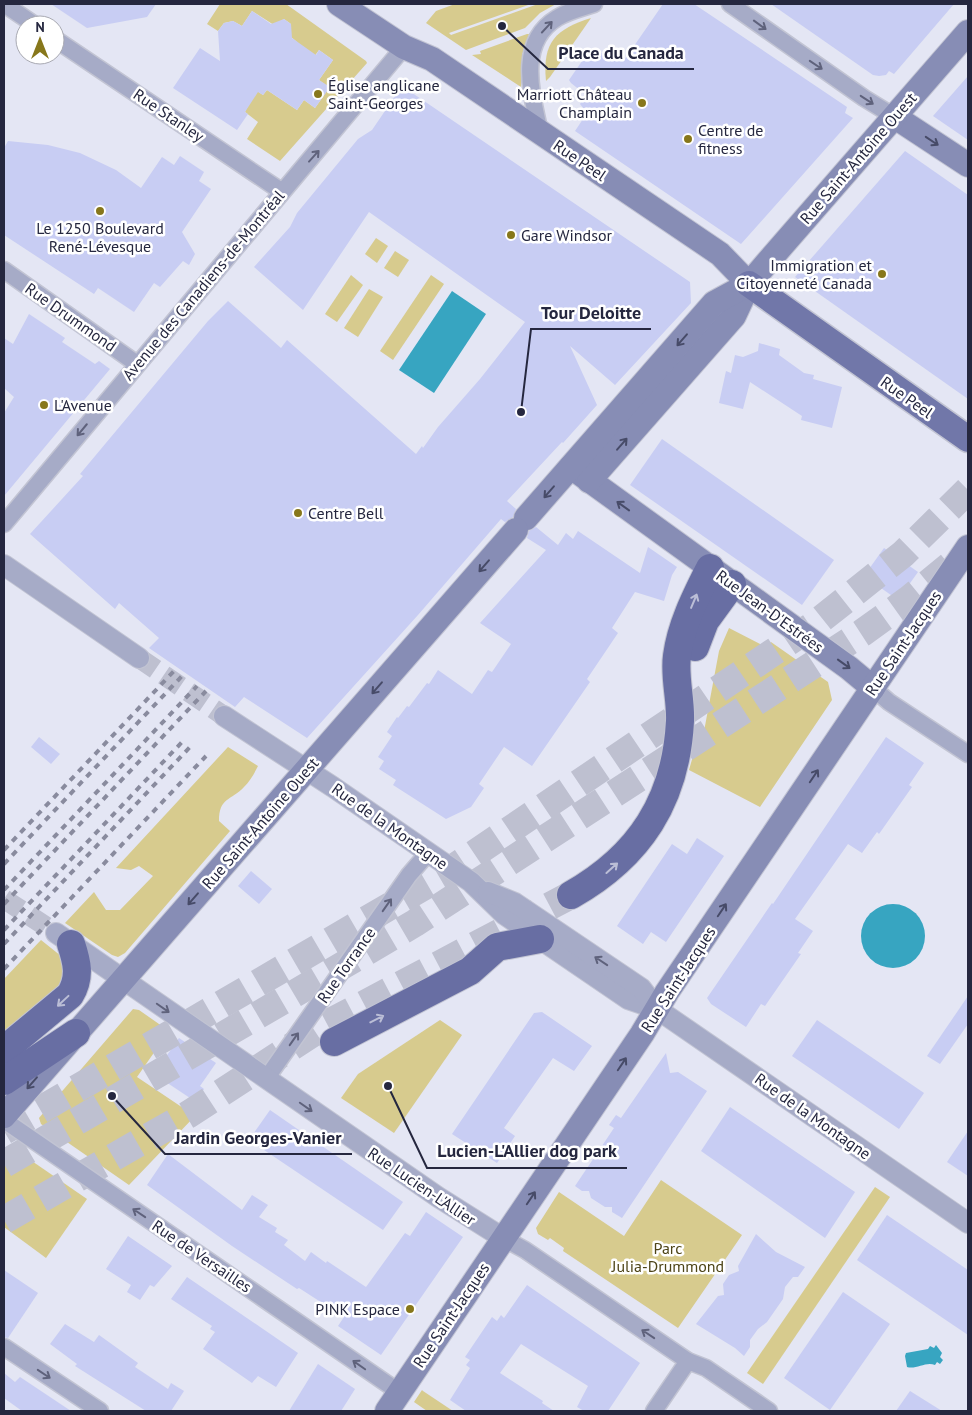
<svg xmlns="http://www.w3.org/2000/svg" width="972" height="1415" font-family="'PT Sans',sans-serif">
<rect width="100%" height="100%" fill="#e4e6f4"/>
<g fill="#d7cb8e">
<polygon points="220,4 286,4 366,61 367,63 280,161 247,139 258,122 245,112 254,89 263,95 267,90 297,110 304,100 315,108 329,88 319,80 333,60 319,50 311,61 293,48 297,42 290,36 291,24 284,19 274,25 252,11 242,26 233,21 224,23 218,31 207,24"/>
<polygon points="455,4 531,4 449,33 451,35 538,4 556,4 540,13 525,28 466,50 426,23 436,11"/>
<path d="M591,18L550,77L546,81C542,42 556,29 591,18Z"/>
<polygon points="527,34 529,34 522,55 521,87 472,55 481,54 480,51"/>
<polygon points="376,238 388,246 377,263 365,254"/>
<polygon points="395,251 409,260 398,277 384,268"/>
<polygon points="351,275 363,285 337,322 325,314"/>
<polygon points="431,275 444,284 393,360 380,351"/>
<polygon points="369,289 383,297 358,337 344,328"/>
<polygon points="729,628 766,647 771,642 828,682 832,700 760,807 689,770 693,756 702,742 719,651"/>
<path d="M228,747L258,766C254,774 250,781 244,787C231,801 219,797 219,821L230,831L125,953L118,957L112,955L65,923L94,892L106,910H120L153,876L139,866L131,870L116,868Z"/>
<polygon points="41,940 66,960 69,980 4,1038 4,979"/>
<polygon points="133,1009 139,1010 169,1031 137,1077 195,1116 129,1185 41,1124 39,1118"/>
<polygon points="440,1020 462,1035 394,1133 341,1098 358,1074"/>
<polygon points="13,1148 87,1199 46,1258 4,1227 4,1158"/>
<polygon points="661,1180 742,1235 678,1328 563,1251 564,1248 550,1238 548,1240 538,1234 536,1228 559,1192 624,1236"/>
<polygon points="875,1187 890,1197 763,1384 747,1373"/>
<polygon points="422,1390 423,1391 453,1411 427,1411 414,1402"/>
</g>
<g fill="#37a5c1">
<polygon points="452,291 486,314 434,393 399,370"/>
<circle cx="893" cy="936" r="32"/>
<path d="M936,1345L942,1353L940,1357L943,1360L940,1364L937,1362L935,1365C926,1361 916,1370 907,1367L905,1356L906,1353L928,1349L930,1346L934,1348Z"/>
</g>
<g fill="#c8cdf3">
<polygon points="51,4 156,4 147,17 87,28"/>
<polygon points="663,4 694,4 847,107 845,113 853,118 741,244 575,131 587,113 580,104 586,95 571,83 569,80 591,48 593,50 594,48 611,59 616,52 625,59"/>
<polygon points="771,4 954,4 894,74 889,71 886,75 879,76 873,75"/>
<polygon points="252,11 271,24 284,19 291,24 292,38 316,55 319,50 333,60 319,80 330,87 315,108 304,100 297,110 267,90 263,95 258,92 245,112 248,114 237,130 173,88 200,48 220,61 218,31 224,23 233,21 242,26"/>
<polygon points="968,76 968,140 933,116"/>
<polygon points="402,86 690,282 691,303 615,385 570,346 597,405 563,443 562,442 507,501 516,509 513,517 505,522 501,519 418,615 307,738 244,697 235,707 149,648 159,638 119,603 115,609 30,534 83,476 80,474 208,321 228,301 281,348 287,340 416,454 422,446 423,448 438,427 480,379 525,322 369,212 303,310 254,267 290,227 297,213 358,139 372,130"/>
<polygon points="8,141 48,145 80,153 116,170 141,188 162,157 174,165 180,156 204,172 199,181 211,189 182,232 195,254 189,265 183,261 160,287 154,283 134,312 98,288 94,294 4,235 4,148"/>
<polygon points="905,151 968,195 968,399 795,277"/>
<polygon points="29,314 65,338 62,342 95,364 99,361 110,369 4,496 4,413 14,397 4,388 4,338 13,344"/>
<polygon points="759,343 780,349 779,355 804,373 814,375 813,379 842,387 832,428 801,420 802,416 750,382 743,409 719,403 726,371 731,373 735,355 743,357 758,351"/>
<polygon points="662,439 834,560 802,605 630,485"/>
<polygon points="536,527 558,545 566,533 573,539 578,531 640,573 648,547 677,567 672,575 664,601 635,592 612,628 618,633 587,679 590,682 532,766 504,747 479,784 484,788 471,807 446,819 393,785 396,780 379,769 384,761 378,757 392,736 387,732 397,717 398,718 407,706 409,707 427,683 429,684 438,670 472,694 488,670 492,672 511,644 480,623 546,550 527,538 529,531"/>
<polygon points="884,548 918,572 898,600 864,576"/>
<polygon points="39,737 60,754 51,764 31,747"/>
<polygon points="886,737 924,763 909,785 912,787 879,834 877,832 862,853 848,844 795,919 813,931 798,953 801,954 765,1006 761,1004 746,1027 711,1004 707,998 772,903 773,904"/>
<polygon points="697,838 724,856 666,942 651,932 643,944 617,926 672,844 687,854"/>
<polygon points="251,871 272,889 259,904 238,886"/>
<polygon points="968,996 968,1024 940,1064 927,1056"/>
<polygon points="542,1012 592,1046 574,1071 553,1058 504,1128 515,1136 497,1163 452,1134 534,1013"/>
<polygon points="817,1020 924,1093 899,1129 792,1056"/>
<polygon points="179,1038 216,1063 200,1086 204,1089 196,1102 154,1074"/>
<polygon points="666,1053 670,1073 678,1072 707,1091 622,1218 612,1212 612,1207 605,1207 591,1198 589,1191 582,1191 575,1186 614,1128 609,1125 616,1115 621,1118"/>
<polygon points="730,1107 855,1192 825,1238 701,1151"/>
<polygon points="270,1110 403,1202 383,1230 249,1140"/>
<polygon points="968,1131 968,1176 947,1162"/>
<polygon points="168,1154 242,1210 252,1195 268,1205 259,1217 277,1228 275,1232 288,1240 284,1245 305,1261 311,1252 326,1263 327,1261 366,1287 405,1233 410,1236 426,1212 463,1237 381,1355 338,1326 344,1317 299,1288 297,1289 232,1246 147,1185"/>
<polygon points="887,1215 968,1270 968,1335 857,1260"/>
<polygon points="756,1234 776,1252 805,1267 798,1277 793,1277 785,1287 783,1299 767,1322 758,1329 750,1340 750,1347 744,1356 735,1348 696,1324 718,1296 724,1295 723,1284 729,1275 739,1271 738,1266"/>
<polygon points="128,1236 172,1266 154,1287 150,1285 140,1300 127,1292 131,1285 106,1269"/>
<polygon points="4,1270 38,1293 8,1338 4,1337"/>
<polygon points="187,1277 298,1353 276,1387 258,1376 252,1383 203,1349 215,1332 210,1329 212,1326 171,1299"/>
<polygon points="527,1285 640,1363 608,1411 584,1411 577,1407 588,1386 521,1344 500,1373 543,1401 542,1403 554,1411 466,1411 450,1400 470,1368 466,1365 470,1360 465,1357 492,1317 497,1321 501,1315 504,1318"/>
<polygon points="843,1292 890,1324 830,1410 784,1378"/>
<polygon points="65,1324 94,1342 99,1335 138,1363 135,1367 168,1389 171,1383 184,1391 171,1411 146,1411 75,1366 77,1364 50,1344"/>
<polygon points="318,1364 355,1389 343,1408 341,1411 289,1411"/>
<polygon points="4,1373 15,1382 20,1377 71,1411 22,1411 4,1398"/>
<polygon points="910,1391 942,1411 896,1411"/>
</g>
<g fill="none" stroke-linecap="round" stroke-linejoin="round">
<g stroke="#bec0d0" stroke-width="20" stroke-dasharray="20 10" stroke-linecap="butt">
<polyline points="139,658 224,716"/>
<polyline points="4,899 56,933"/>
</g>
<g stroke="#bec0d0" stroke-width="28" stroke-dasharray="28 14" stroke-linecap="butt">
<polyline points="4,1131 440,877 815,624 903,554 968,490"/>
<polyline points="4,1164 415,923 862,633 908,600 958,559"/>
<polyline points="4,1220 189,1114 325,1025 571,895"/>
</g>
<g stroke="#c2c4d3" stroke-width="19">
<g id="minor">
<polyline points="4,4 35,25"/>
<polyline points="730,4 864,98 895,117"/>
<polyline points="55,39 281,191"/>
<path d="M540,133C532,95 516,43 557,18C568,11 582,8 594,4"/>
<polyline points="4,270 137,364"/>
<polyline points="4,524 404,47"/>
<polyline points="873,688 889,702 968,754"/>
<polyline points="266,1079 409,875 428,853"/>
<polyline points="4,1120 399,1392"/>
<polyline points="503,1238 525,1250 688,1361 706,1368 769,1411"/>
<polyline points="4,1347 100,1411"/>
<polyline points="654,1411 688,1361"/>
</g>
</g>
<g stroke="#c2c4d3" stroke-width="22">
<g id="tertiary">
<polyline points="4,565 139,658"/>
<polyline points="224,716 333,787 471,882 505,915 540,939 628,999 657,1009 968,1223"/>
<polyline points="488,892 515,903 641,988 657,1009"/>
<polyline points="56,933 438,1197 503,1238"/>
</g>
</g>
<g stroke="#c2c4d3" stroke-width="26">
<g id="secondary">
<polyline points="339,4 404,47 432,59 720,254 749,284"/>
<polyline points="895,117 968,165"/>
<polyline points="571,467 849,668 873,688"/>
<polyline points="589,481 734,316 749,284 766,264 968,32"/>
<polyline points="526,518 714,303 749,284"/>
<polyline points="4,1116 516,530"/>
<polyline points="387,1411 642,1034 667,992 968,547"/>
</g>
</g>
<g stroke="#c2c4d3" stroke-width="29">
<polyline id="primary" points="749,284 968,439"/>
</g>
<g stroke="#c2c4d3" stroke-width="30">
<g id="trunk">
<polyline points="695,647 705,621 732,584"/>
<path d="M571,895C640,856 676,800 680,721C681,699 674,677 677,656C681,625 696,596 710,568"/>
<polyline points="334,1042 470,971 497,947 540,939"/>
<path d="M4,1050L70,995C81,977 77,962 71,944"/>
<polyline points="4,1081 76,1033"/>
</g>
</g>
<use href="#minor" stroke="#a6abc7" stroke-width="16"/>
<use href="#tertiary" stroke="#a6abc7" stroke-width="20"/>
<use href="#secondary" stroke="#878db5" stroke-width="24"/>
<use href="#primary" stroke="#7177a9" stroke-width="26"/>
<use href="#trunk" stroke="#686ea3" stroke-width="28"/>
<g stroke="#898b9e" stroke-width="4" stroke-dasharray="6 6" stroke-linecap="butt">
<polyline points="4,850 174,671"/>
<polyline points="4,864 182,676"/>
<polyline points="4,890 197,686"/>
<polyline points="4,904 206,691"/>
<polyline points="4,930 183,741"/>
<polyline points="4,944 190,747"/>
<polyline points="4,969 206,756"/>
</g>
</g>
<defs><path id="oneway-shaft" d="M-6 0H5M1.5-3L5.5 0L1.5 3" fill="none" stroke-width="1.6" stroke-linecap="round" stroke-linejoin="round" transform="scale(1.25)"/></defs>
<g stroke="#5f627c">
<use href="#oneway-shaft" transform="translate(760 25) rotate(36)"/>
<use href="#oneway-shaft" transform="translate(547 27) rotate(-47)"/>
<use href="#oneway-shaft" transform="translate(816 65) rotate(34)"/>
<use href="#oneway-shaft" transform="translate(867 100) rotate(33)"/>
<use href="#oneway-shaft" transform="translate(314 156) rotate(-48)"/>
<use href="#oneway-shaft" transform="translate(82 430) rotate(130)"/>
<use href="#oneway-shaft" transform="translate(387 905) rotate(-55)"/>
<use href="#oneway-shaft" transform="translate(601 961) rotate(-146)"/>
<use href="#oneway-shaft" transform="translate(163 1008) rotate(35)"/>
<use href="#oneway-shaft" transform="translate(294 1039) rotate(-55)"/>
<use href="#oneway-shaft" transform="translate(306 1107) rotate(35)"/>
<use href="#oneway-shaft" transform="translate(139 1213) rotate(-146)"/>
<use href="#oneway-shaft" transform="translate(648 1334) rotate(-146)"/>
<use href="#oneway-shaft" transform="translate(359 1365) rotate(-145)"/>
<use href="#oneway-shaft" transform="translate(44 1374) rotate(34)"/>
</g>
<g stroke="#474b68">
<use href="#oneway-shaft" transform="translate(932 141) rotate(34)"/>
<use href="#oneway-shaft" transform="translate(682 340) rotate(131)"/>
<use href="#oneway-shaft" transform="translate(622 444) rotate(-49)"/>
<use href="#oneway-shaft" transform="translate(549 492) rotate(131)"/>
<use href="#oneway-shaft" transform="translate(623 506) rotate(-144)"/>
<use href="#oneway-shaft" transform="translate(484 566) rotate(131)"/>
<use href="#oneway-shaft" transform="translate(844 664) rotate(36)"/>
<use href="#oneway-shaft" transform="translate(377 688) rotate(131)"/>
<use href="#oneway-shaft" transform="translate(814 776) rotate(-56)"/>
<use href="#oneway-shaft" transform="translate(193 899) rotate(131)"/>
<use href="#oneway-shaft" transform="translate(722 910) rotate(-56)"/>
<use href="#oneway-shaft" transform="translate(622 1064) rotate(-56)"/>
<use href="#oneway-shaft" transform="translate(32 1083) rotate(131)"/>
<use href="#oneway-shaft" transform="translate(531 1198) rotate(-56)"/>
</g>
<g stroke="#bbbed6">
<use href="#oneway-shaft" transform="translate(694 601) rotate(-67)"/>
<use href="#oneway-shaft" transform="translate(612 868) rotate(-42)"/>
<use href="#oneway-shaft" transform="translate(63 1001) rotate(137)"/>
<use href="#oneway-shaft" transform="translate(377 1019) rotate(-27)"/>
</g>
<g fill="#87771b" stroke="#fff" stroke-width="2">
<circle cx="318" cy="94" r="5"/>
<circle cx="642" cy="103" r="5"/>
<circle cx="688" cy="139" r="5"/>
<circle cx="100" cy="211" r="5"/>
<circle cx="511" cy="235" r="5"/>
<circle cx="882" cy="274" r="5"/>
<circle cx="44" cy="405" r="5"/>
<circle cx="298" cy="513" r="5"/>
<circle cx="410" cy="1309" r="5"/>
</g>
<g text-anchor="middle" stroke-width="5" stroke-linejoin="round" paint-order="stroke">
<g font-size="16" fill="#25273f" stroke="#fff" text-anchor="start">
<text x="328" y="91">Église anglicane<tspan x="328" dy="18">Saint-Georges</tspan></text>
<text x="632" y="100" text-anchor="end">Marriott Château<tspan x="632" dy="18">Champlain</tspan></text>
<text x="698" y="136">Centre de<tspan x="698" dy="18">fitness</tspan></text>
<text x="100" y="234" text-anchor="middle">Le 1250 Boulevard<tspan x="100" dy="18">René-Lévesque</tspan></text>
<text x="521" y="241">Gare Windsor</text>
<text x="872" y="271" text-anchor="end">Immigration et<tspan x="872" dy="18">Citoyenneté Canada</tspan></text>
<text x="54" y="411">L'Avenue</text>
<text x="308" y="519">Centre Bell</text>
<text x="400" y="1315" text-anchor="end">PINK Espace</text>
</g>
<g font-size="16" fill="#25273f" stroke="#fff">
<text transform="translate(169 115) rotate(34)" y="6">Rue Stanley</text>
<text transform="translate(858 158) rotate(-49)" y="6">Rue Saint-Antoine Ouest</text>
<text transform="translate(580 160) rotate(34)" y="6">Rue Peel</text>
<text transform="translate(203 285) rotate(-50)" y="6">Avenue des Canadiens-de-Montréal</text>
<text transform="translate(71 317) rotate(35)" y="6">Rue Drummond</text>
<text transform="translate(907 397) rotate(35)" y="6">Rue Peel</text>
<text transform="translate(770 611) rotate(36)" y="6">Rue Jean-D'Estrées</text>
<text transform="translate(903 643) rotate(-56)" y="6">Rue Saint-Jacques</text>
<text transform="translate(260 823) rotate(-49)" y="6">Rue Saint-Antoine Ouest</text>
<text transform="translate(390 826) rotate(35)" y="6">Rue de la Montagne</text>
<text transform="translate(346 965) rotate(-55)" y="6">Rue Torrance</text>
<text transform="translate(678 979) rotate(-57)" y="6">Rue Saint-Jacques</text>
<text transform="translate(813 1116) rotate(35)" y="6">Rue de la Montagne</text>
<text transform="translate(422 1186) rotate(34)" y="6">Rue Lucien-L'Allier</text>
<text transform="translate(202 1256) rotate(34)" y="6">Rue de Versailles</text>
<text transform="translate(451 1315) rotate(-56)" y="6">Rue Saint-Jacques</text>
</g>
<g font-size="16" fill="#4d4417" stroke="#fff">
<text x="668" y="1254">Parc<tspan x="668" dy="18">Julia-Drummond</tspan></text>
</g>
</g>
<path fill="none" stroke="#25273f" stroke-width="2" d="M502 26L548 69H694M521 412L531 329H651M112 1096L165 1154H352M388 1086L427 1168H627"/>
<g fill="#25273f" stroke="#fff" stroke-width="2">
<circle cx="502" cy="26" r="5"/>
<circle cx="521" cy="412" r="5"/>
<circle cx="112" cy="1096" r="5"/>
<circle cx="388" cy="1086" r="5"/>
</g>
<g font-size="18" text-anchor="middle" font-weight="bold" fill="#25273f" stroke="#fff" stroke-width="5" stroke-linejoin="round" paint-order="stroke">
<text x="621" y="59">Place du Canada</text>
<text x="591" y="319">Tour Deloitte</text>
<text x="258" y="1144">Jardin Georges-Vanier</text>
<text x="527" y="1157">Lucien-L'Allier dog park</text>
</g>
<rect width="972" height="1415" fill="none" stroke="#25273f" stroke-width="10"/>
<g transform="translate(40 40)"><circle r="24" fill="#ffffff" stroke="#a8a9b2"/>
<path d="M0-4L9 19L0 12L-9 19Z" fill="#87771b"/>
<text y="-8" font-size="14" font-weight="bold" text-anchor="middle" fill="#25273f">N</text>
</g>
</svg>
